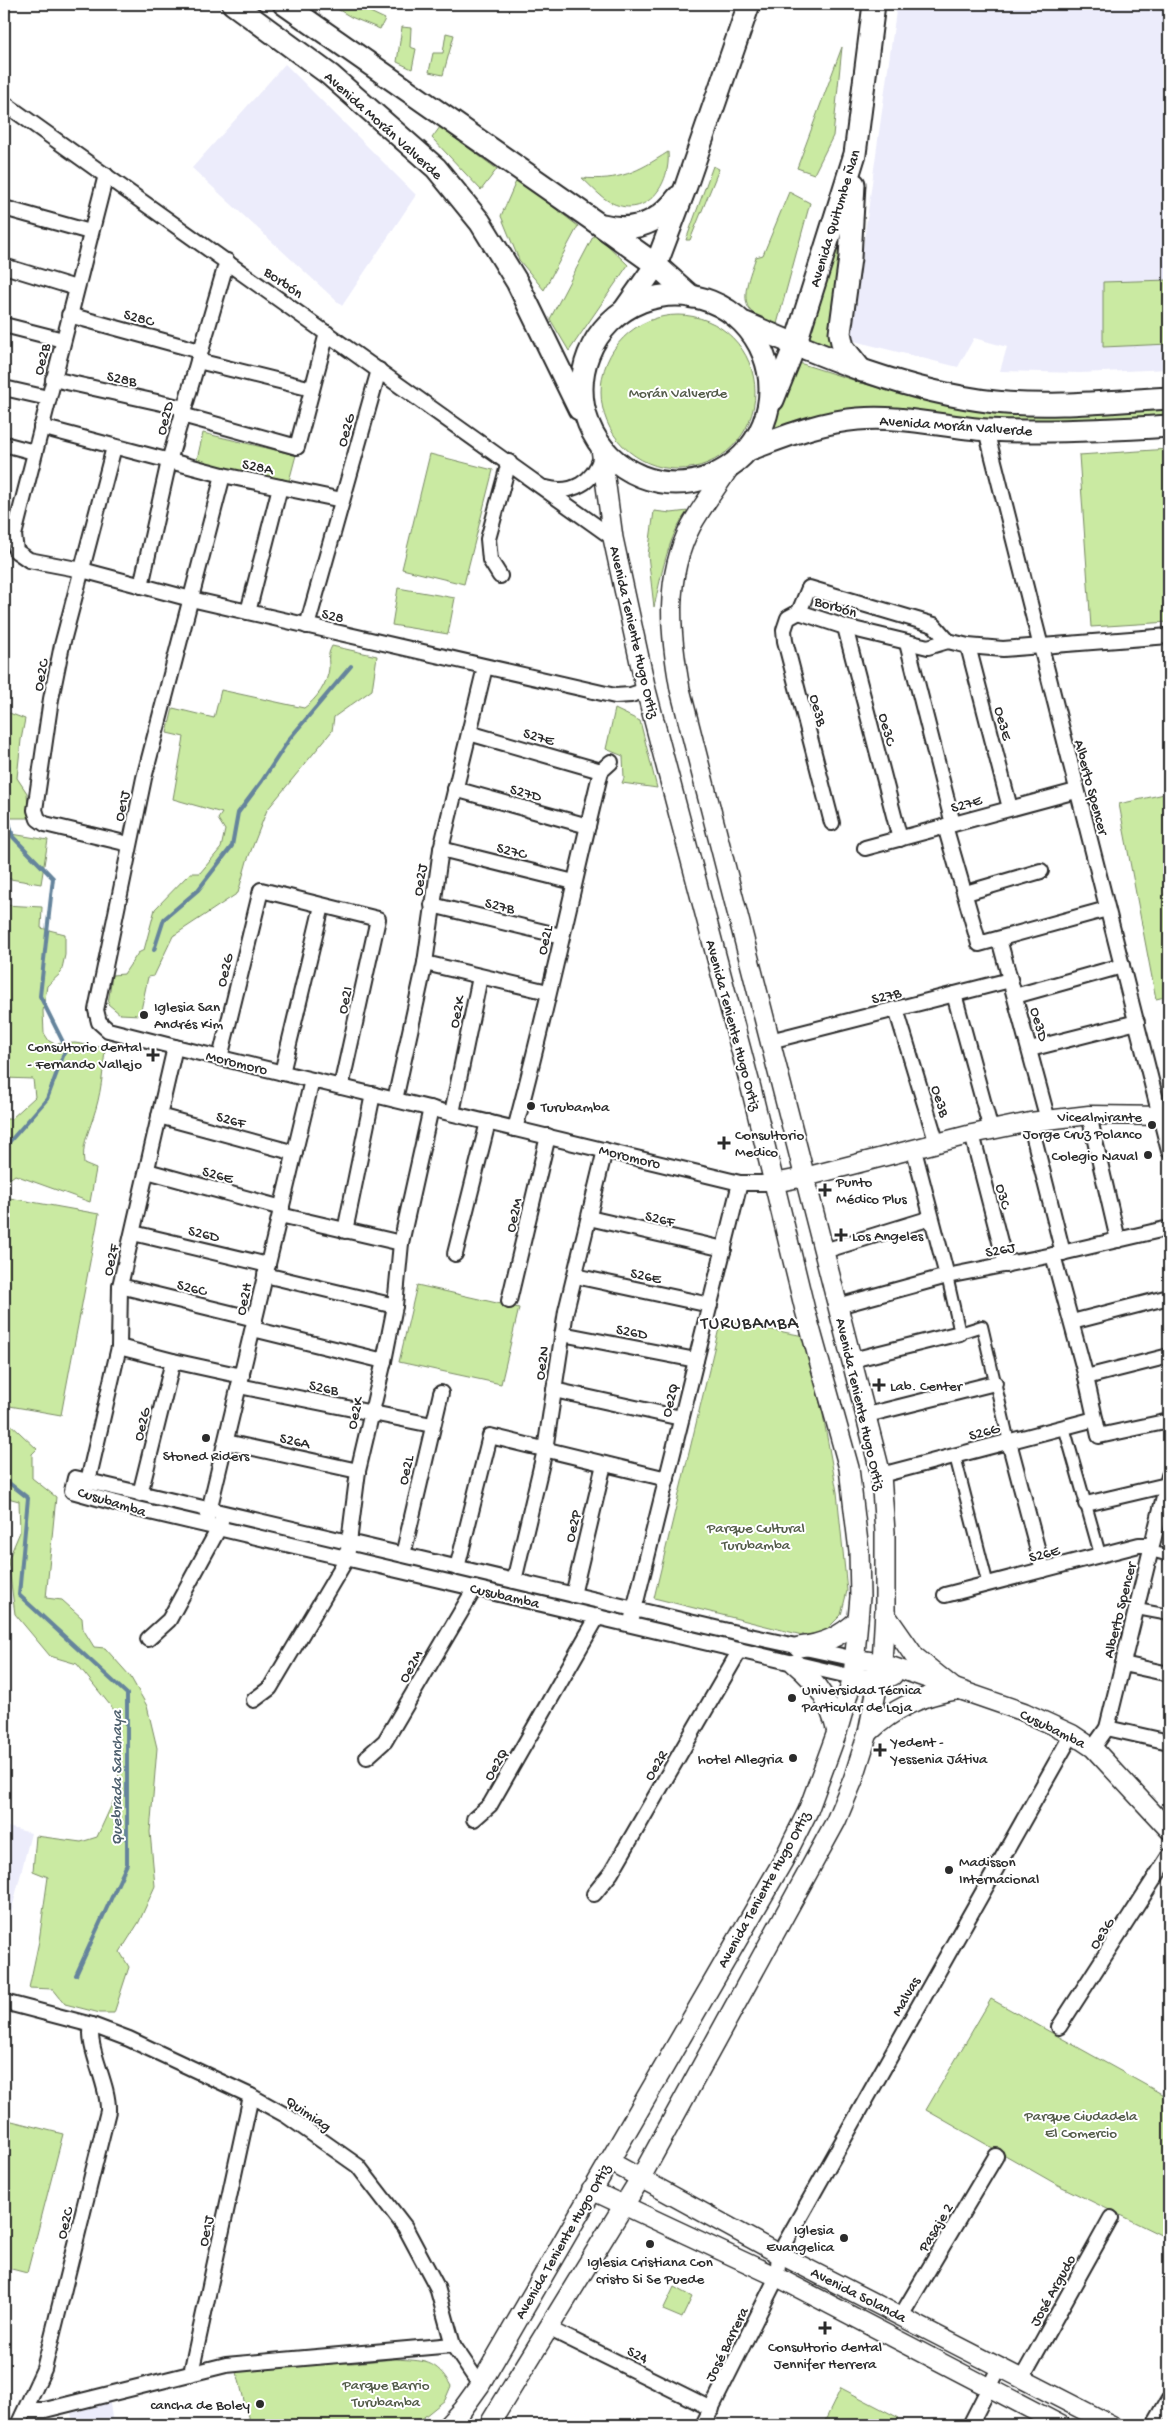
<svg xmlns="http://www.w3.org/2000/svg" width="1173" height="2429" font-family="'Gochi Hand',sans-serif">
<rect width="100%" height="100%" fill="#fff"/>
<filter id="ink" filterUnits="userSpaceOnUse"><feTurbulence type="fractalNoise" baseFrequency=".02" numOctaves="2"/><feDisplacementMap in="SourceGraphic" scale="10" xChannelSelector="R" yChannelSelector="G"/><feConvolveMatrix kernelMatrix="1 2 1 2 8 2 1 2 1" color-interpolation-filters="sRGB"/></filter>
<g filter="url(#ink)">
<g fill="#ececfb">
<polygon points="897,4 1169,4 1169,369 1080,373 1000,371 1007,347 974,338 958,367 850,340"/>
<polygon points="285,64 416,195 342,306 192,168"/>
<polygon points="4,1826 31,1833 4,1941"/>
<polygon points="109,2397 113,2425 74,2425 69,2406"/>
</g>
<g fill="#caeaa2" stroke="#7a8a66">
<polygon points="336,4 353,4 385,19 380,29 351,17 334,7"/>
<polygon points="402,27 411,28 410,47 416,49 412,69 397,62"/>
<polygon points="446,33 454,35 443,75 429,72 433,53 443,53"/>
<polygon points="842,47 833,136 814,174 797,168"/>
<polygon points="440,127 497,169 481,190 432,138"/>
<path d="M668,152C671,184 647,219 612,203C601,198 591,186 582,178C620,181 637,172 668,152Z"/>
<polygon points="713,166 719,169 690,240 686,240"/>
<polygon points="517,179 578,226 544,290 519,260 501,216"/>
<path d="M789,192L810,203L777,324C770,321 761,318 754,314C737,302 751,272 756,257L763,255Z"/>
<polygon points="846,204 834,350 805,340"/>
<polygon points="595,233 628,265 569,351 550,319"/>
<polygon points="1169,280 1169,344 1103,347 1103,282"/>
<circle cx="678" cy="392" r="77"/>
<polygon points="796,362 872,386 928,400 1169,408 1169,421 1021,424 933,416 770,432"/>
<polygon points="203,433 296,455 288,485 196,464"/>
<polygon points="1169,449 1169,622 1091,627 1079,455"/>
<polygon points="430,454 493,470 464,584 402,569"/>
<path d="M654,511L671,513L688,511C668,534 661,578 654,607L648,555Z"/>
<polygon points="398,588 455,598 448,634 392,625"/>
<path d="M332,646L377,656L372,690L334,717L332,731L267,810L247,861L238,893L173,936L154,976L148,977L140,1015L120,1014L108,1004L112,975L124,974L138,953L144,950L155,909L190,873H200L221,848L225,830L218,819L222,813L173,799L184,737L167,733L173,708L214,718L221,690L304,708C316,700 328,683 329,668C329,659 327,655 332,646Z"/>
<polygon points="615,709 640,721 657,788 622,783 624,778 623,756 606,749"/>
<polygon points="4,711 25,719 21,740 17,778 27,793 29,818 4,818"/>
<polygon points="1169,793 1169,996 1156,999 1119,804"/>
<polygon points="6,833 48,840 41,884 4,878"/>
<path d="M4,905L42,907L41,928L65,934V955L61,973L47,986L43,1011L44,1033L49,1041L55,1044L75,1043L105,1048C103,1073 101,1095 93,1118C87,1137 82,1144 84,1164L96,1169L90,1202L15,1175L4,1183V1119H11L35,1097L33,1079L4,1078Z"/>
<polygon points="4,1197 99,1214 61,1415 4,1405"/>
<polygon points="417,1285 519,1308 501,1384 399,1362"/>
<polygon points="721,1320 804,1336 823,1415 837,1492 847,1591 841,1615 822,1634 802,1635 654,1598"/>
<polygon points="4,1418 37,1449 32,1454 32,1478 56,1497 46,1598 62,1600 82,1618 83,1629 94,1647 105,1648 130,1676 147,1706 157,1748 150,1832 155,1886 139,1922 120,1952 129,1967 114,2013 100,2013 65,2004 53,1989 29,1988 39,1941 48,1877 33,1871 36,1836 81,1842 97,1837 119,1789 118,1715 77,1664 50,1656 15,1614 8,1560 20,1532 19,1501 4,1497"/>
<polygon points="991,1999 1169,2098 1169,2239 1056,2184 926,2110"/>
<polygon points="4,2119 63,2134 27,2273 4,2267"/>
<polygon points="674,2287 692,2297 682,2318 663,2310"/>
<path d="M395,2359C424,2361 436,2359 451,2386L445,2400L414,2425H250L236,2368L299,2362L352,2363Z"/>
<polygon points="841,2388 899,2418 896,2425 823,2425"/>
</g>
<g fill="none" stroke-linecap="round" stroke-linejoin="round">
<g stroke="#65849c" stroke-width="4">
<polyline points="4,803 13,837 53,878 40,996 66,1048 47,1099 4,1148"/>
<polyline points="154,950 164,919 198,890 232,846 238,813 262,781 290,738 351,666"/>
<polyline points="4,1479 28,1498 19,1595 127,1694 127,1864 76,1975"/>
</g>
<g stroke="#2b2b2b" stroke-width="14">
<g id="pedestrian">
<polyline points="947,1276 960,1333 982,1326 1009,1442"/>
<polyline points="1064,1427 1100,1554"/>
<polyline points="955,1456 988,1585"/>
<polyline points="1151,1551 1169,1556"/>
<polyline points="1137,1609 1169,1615"/>
</g>
</g>
<g stroke="#2b2b2b" stroke-width="18">
<g id="minor">
<polyline points="4,103 613,538"/>
<polyline points="106,175 14,535 16,551 29,560 82,570 191,599 615,696 631,695 646,690"/>
<polyline points="4,208 90,232"/>
<polyline points="4,266 76,288"/>
<polyline points="69,315 200,351"/>
<polyline points="4,325 63,340"/>
<polyline points="198,361 312,389"/>
<polyline points="53,379 184,408"/>
<polyline points="4,388 48,398"/>
<polyline points="182,415 297,447 327,333"/>
<polyline points="41,427 223,475 342,500"/>
<polyline points="986,430 1169,1151"/>
<polyline points="4,444 34,452"/>
<polyline points="114,447 62,645 51,699 35,810 38,819 45,824 129,844"/>
<polyline points="223,475 144,778 96,1010 99,1022 108,1030 175,1047 740,1183 774,1183"/>
<path d="M546,488C572,495 594,482 601,457"/>
<polyline points="500,576 490,560 488,539 509,462"/>
<polyline points="141,586 169,461 227,261"/>
<polyline points="248,612 280,487"/>
<polyline points="799,612 845,627 928,647 948,641 968,646 1003,649 1169,636"/>
<polyline points="799,612 788,618 784,630 785,641 832,823"/>
<polyline points="799,612 809,588 934,625 948,641"/>
<polyline points="307,626 379,370"/>
<polyline points="845,627 900,839"/>
<polyline points="907,643 953,824"/>
<polyline points="968,646 1010,808"/>
<polyline points="469,733 601,771"/>
<polyline points="455,789 588,826"/>
<polyline points="945,826 979,944 1107,909"/>
<polyline points="865,848 1076,791"/>
<polyline points="441,849 574,882"/>
<polyline points="966,893 1041,871"/>
<polyline points="432,905 561,936"/>
<polyline points="999,939 1048,1120"/>
<polyline points="425,963 548,992"/>
<polyline points="954,994 991,1130"/>
<polyline points="1015,996 1122,966"/>
<polyline points="896,1009 937,1144"/>
<polyline points="770,1041 1010,980"/>
<polyline points="1030,1049 1137,1022"/>
<polyline points="220,1058 261,890 378,919 341,1087"/>
<polyline points="282,1073 322,906"/>
<polyline points="395,1100 425,963 441,849 485,667"/>
<polyline points="452,1113 480,977"/>
<polyline points="1089,1115 1118,1240"/>
<polyline points="159,1116 295,1153"/>
<polyline points="1030,1122 1063,1253"/>
<path d="M515,1129C547,1010 572,890 601,771L611,762"/>
<polyline points="972,1134 1006,1265"/>
<polyline points="914,1150 947,1276"/>
<polyline points="147,1171 282,1208"/>
<polyline points="280,1215 401,1243"/>
<polyline points="589,1218 724,1249"/>
<polyline points="345,1231 373,1094"/>
<polyline points="133,1233 268,1265"/>
<polyline points="824,1251 931,1218"/>
<polyline points="455,1254 488,1122"/>
<polyline points="1053,1255 1086,1377 1099,1436 1169,1421"/>
<polyline points="265,1275 395,1306"/>
<polyline points="575,1276 710,1305"/>
<polyline points="120,1286 255,1319"/>
<polyline points="509,1301 548,1136"/>
<polyline points="838,1306 947,1276 1053,1255 1169,1228"/>
<polyline points="1072,1322 1169,1297"/>
<polyline points="253,1329 384,1361"/>
<polyline points="562,1334 696,1360"/>
<polyline points="119,1347 173,1361 242,1376"/>
<polyline points="852,1360 960,1333"/>
<polyline points="1086,1377 1169,1356"/>
<polyline points="239,1386 432,1425"/>
<polyline points="554,1390 681,1418"/>
<polyline points="867,1415 995,1383"/>
<polyline points="226,1442 358,1471"/>
<polyline points="1009,1442 1043,1570"/>
<polyline points="881,1475 1095,1419"/>
<polyline points="88,1481 119,1347 120,1286 175,1047"/>
<polyline points="140,1494 173,1361"/>
<polyline points="1086,1504 1167,1485"/>
<polyline points="207,1519 312,1080"/>
<polyline points="403,1555 441,1393"/>
<polyline points="457,1568 490,1436 667,1479"/>
<polyline points="514,1581 545,1450 566,1311 605,1150"/>
<polyline points="573,1595 604,1464"/>
<polyline points="945,1595 1139,1545 1152,1545"/>
<polyline points="632,1618 740,1183"/>
<polyline points="148,1639 169,1620 219,1528 221,1521"/>
<polyline points="1123,1664 1169,1674"/>
<polyline points="853,1677 137,1509 72,1491 75,1478 745,1635 856,1659"/>
<polyline points="254,1700 270,1688 347,1558 358,1471 384,1361 395,1306 401,1243 431,1108"/>
<polyline points="1107,1728 1169,1742"/>
<polyline points="1093,1748 1107,1728 1169,1476"/>
<polyline points="367,1757 385,1741 475,1588"/>
<polyline points="474,1819 490,1805 598,1616"/>
<polyline points="594,1894 611,1873 740,1650"/>
<polyline points="4,2002 92,2025 129,2039 251,2096 287,2116 358,2166 405,2227 437,2287 453,2345 480,2385"/>
<polyline points="1059,2027 1169,1856"/>
<polyline points="901,2316 996,2156"/>
<polyline points="548,2328 712,2409"/>
<polyline points="191,2373 251,2096"/>
<polyline points="1022,2378 1111,2218"/>
<polyline points="26,2410 45,2410 226,2365 453,2345"/>
<path d="M18,2425L44,2369L108,2111C109,2083 86,2048 92,2025"/>
<polyline points="703,2425 777,2277 779,2254 1072,1734"/>
<polyline points="970,2425 1000,2366"/>
<polyline points="1154,2425 1169,2399"/>
</g>
</g>
<g stroke="#2b2b2b" stroke-width="21">
<g id="tertiary">
<polyline points="774,1183 805,1177 972,1134 1030,1122 1089,1115 1169,1116"/>
<polyline points="856,1659 882,1663 1024,1712 1072,1734 1093,1748 1169,1830"/>
<polyline points="853,1677 879,1680 893,1676"/>
<polyline points="609,2161 779,2254 1112,2425"/>
<polyline points="591,2190 777,2277 1061,2425"/>
</g>
</g>
<g stroke="#2b2b2b" stroke-width="22">
<g id="secondary">
<polyline points="885,1614 915,1657 956,1690"/>
<path d="M799,1647C823,1644 840,1637 858,1620"/>
<path d="M795,1664C818,1683 830,1703 837,1732"/>
<path d="M868,1733C894,1708 920,1696 956,1690"/>
<polyline points="448,2425 462,2410 480,2385 783,1861 808,1811 837,1732 853,1677 860,1597 859,1551 852,1493 849,1468 805,1310 751,1088 646,690 613,538 601,448"/>
<path d="M489,2425L640,2179L836,1821L853,1780L868,1733L882,1663L885,1610V1532L881,1475L680,689C670,634 664,577 691,526C702,506 717,487 729,468"/>
</g>
</g>
<g stroke="#2b2b2b" stroke-width="25">
<g id="primary">
<polyline points="233,4 330,75 436,168 480,222 517,282 579,409"/>
<polyline points="284,4 600,225 656,265 692,297"/>
<polyline points="854,184 850,258 840,333 843,347 862,371"/>
<path d="M603,225C634,233 659,223 678,197"/>
<circle cx="676" cy="389" r="94"/>
<polyline points="625,309 656,265 686,186 749,4"/>
<path d="M745,323C826,358 907,392 995,402C1052,408 1112,401 1169,398"/>
<polyline points="773,400 795,345 855,154 874,4"/>
<path d="M748,450C784,437 819,422 858,419C900,415 944,427 987,430C1048,433 1108,430 1169,426"/>
</g>
</g>
<use href="#pedestrian" stroke="#fff" stroke-width="10"/>
<use href="#minor" stroke="#fff" stroke-width="14"/>
<use href="#tertiary" stroke="#fff" stroke-width="18"/>
<use href="#secondary" stroke="#fff" stroke-width="19"/>
<use href="#primary" stroke="#fff" stroke-width="21"/>
</g>
</g>
<g fill="#2b2b2b" stroke="#fff" stroke-width="2">
<circle cx="144" cy="1015" r="5"/>
<path d="M150.5 1047.5h5v5h5v5h-5v5h-5v-5h-5v-5h5z"/>
<circle cx="531" cy="1106" r="5"/>
<circle cx="1152" cy="1125" r="5"/>
<path d="M721.5 1135.5h5v5h5v5h-5v5h-5v-5h-5v-5h5z"/>
<circle cx="1148" cy="1155" r="5"/>
<path d="M822.5 1182.5h5v5h5v5h-5v5h-5v-5h-5v-5h5z"/>
<path d="M838.5 1227.5h5v5h5v5h-5v5h-5v-5h-5v-5h5z"/>
<path d="M876.5 1377.5h5v5h5v5h-5v5h-5v-5h-5v-5h5z"/>
<circle cx="206" cy="1438" r="5"/>
<circle cx="792" cy="1698" r="5"/>
<path d="M877.5 1742.5h5v5h5v5h-5v5h-5v-5h-5v-5h5z"/>
<circle cx="793" cy="1758" r="5"/>
<circle cx="949" cy="1870" r="5"/>
<circle cx="844" cy="2238" r="5"/>
<circle cx="650" cy="2244" r="5"/>
<path d="M822.5 2320.5h5v5h5v5h-5v5h-5v-5h-5v-5h5z"/>
<circle cx="260" cy="2404" r="5"/>
</g>
<g text-anchor="middle" stroke-width="4" stroke-linejoin="round" paint-order="stroke">
<g font-size="15" fill="#2b2b2b" stroke="#fff">
<text transform="translate(384 125) rotate(42)" y="5">Avenida Morán Valverde</text>
<text transform="translate(834 218) rotate(-73)" y="5">Avenida Quitumbe Ñan</text>
<text transform="translate(284 282) rotate(35)" y="5">Borbón</text>
<text transform="translate(139 317) rotate(15)" y="5">S28C</text>
<text transform="translate(41 359) rotate(-75)" y="5">Oe2B</text>
<text transform="translate(122 378) rotate(12)" y="5">S28B</text>
<text transform="translate(164 418) rotate(-75)" y="5">Oe2D</text>
<text transform="translate(956 425) rotate(4)" y="5">Avenida Morán Valverde</text>
<text transform="translate(345 430) rotate(-74)" y="5">Oe2G</text>
<text transform="translate(258 466) rotate(12)" y="5">S28A</text>
<text transform="translate(836 606) rotate(17)" y="5">Borbón</text>
<text transform="translate(333 615) rotate(13)" y="5">S28</text>
<text transform="translate(635 632) rotate(77)" y="5">Avenida Teniente Hugo Ortiz</text>
<text transform="translate(40 675) rotate(-79)" y="5">Oe2C</text>
<text transform="translate(819 710) rotate(75)" y="5">Oe3B</text>
<text transform="translate(1004 723) rotate(75)" y="5">Oe3E</text>
<text transform="translate(888 729) rotate(75)" y="5">Oe3C</text>
<text transform="translate(539 736) rotate(16)" y="5">S27E</text>
<text transform="translate(1092 787) rotate(75)" y="5">Alberto Spencer</text>
<text transform="translate(526 792) rotate(15)" y="5">S27D</text>
<text transform="translate(966 803) rotate(-16)" y="5">S27E</text>
<text transform="translate(121 806) rotate(-77)" y="5">Oe1J</text>
<text transform="translate(512 850) rotate(14)" y="5">S27C</text>
<text transform="translate(419 880) rotate(-81)" y="5">Oe2J</text>
<text transform="translate(500 905) rotate(13)" y="5">S27B</text>
<text transform="translate(544 940) rotate(-77)" y="5">Oe2L</text>
<text transform="translate(224 970) rotate(-76)" y="5">Oe2G</text>
<text transform="translate(886 995) rotate(-14)" y="5">S27B</text>
<text transform="translate(344 1000) rotate(-78)" y="5">Oe2I</text>
<text transform="translate(456 1012) rotate(-78)" y="5">Oe2K</text>
<text transform="translate(1040 1024) rotate(74)" y="5">Oe3D</text>
<text transform="translate(734 1025) rotate(75)" y="5">Avenida Teniente Hugo Ortiz</text>
<text transform="translate(237 1062) rotate(14)" y="5">Moromoro</text>
<text transform="translate(941 1101) rotate(73)" y="5">Oe3B</text>
<text transform="translate(231 1119) rotate(15)" y="5">S26F</text>
<text transform="translate(630 1156) rotate(14)" y="5">Moromoro</text>
<text transform="translate(218 1174) rotate(15)" y="5">S26E</text>
<text transform="translate(1004 1196) rotate(75)" y="5">O3C</text>
<text transform="translate(513 1215) rotate(-77)" y="5">Oe2M</text>
<text transform="translate(660 1218) rotate(13)" y="5">S26F</text>
<text transform="translate(204 1233) rotate(13)" y="5">S26D</text>
<text transform="translate(1000 1249) rotate(-11)" y="5">S26J</text>
<text transform="translate(110 1260) rotate(-77)" y="5">Oe2F</text>
<text transform="translate(646 1275) rotate(12)" y="5">S26E</text>
<text transform="translate(192 1287) rotate(14)" y="5">S26C</text>
<text transform="translate(243 1299) rotate(-77)" y="5">Oe2H</text>
<text transform="translate(632 1331) rotate(11)" y="5">S26D</text>
<text transform="translate(541 1363) rotate(-82)" y="5">Oe2N</text>
<text transform="translate(324 1387) rotate(12)" y="5">S26B</text>
<text transform="translate(669 1400) rotate(-76)" y="5">Oe2Q</text>
<text transform="translate(861 1404) rotate(77)" y="5">Avenida Teniente Hugo Ortiz</text>
<text transform="translate(354 1413) rotate(-77)" y="5">Oe2K</text>
<text transform="translate(141 1424) rotate(-76)" y="5">Oe2G</text>
<text transform="translate(984 1431) rotate(-15)" y="5">S26G</text>
<text transform="translate(295 1440) rotate(12)" y="5">S26A</text>
<text transform="translate(405 1470) rotate(-77)" y="5">Oe2L</text>
<text transform="translate(112 1501) rotate(17)" y="5">Cusubamba</text>
<text transform="translate(572 1526) rotate(-77)" y="5">Oe2P</text>
<text transform="translate(1044 1553) rotate(-15)" y="5">S26E</text>
<text transform="translate(505 1595) rotate(13)" y="5">Cusubamba</text>
<text transform="translate(1119 1610) rotate(-76)" y="5">Alberto Spencer</text>
<text transform="translate(410 1666) rotate(-60)" y="5">Oe2M</text>
<text transform="translate(1053 1728) rotate(26)" y="5">Cusubamba</text>
<text transform="translate(495 1764) rotate(-60)" y="5">Oe2Q</text>
<text transform="translate(655 1765) rotate(-60)" y="5">Oe2R</text>
<text transform="translate(763 1889) rotate(-61)" y="5">Avenida Teniente Hugo Ortiz</text>
<text transform="translate(1101 1933) rotate(-57)" y="5">Oe3G</text>
<text transform="translate(905 1996) rotate(-60)" y="5">Malvas</text>
<text transform="translate(309 2113) rotate(34)" y="5">Quimiag</text>
<text transform="translate(64 2223) rotate(-76)" y="5">Oe2C</text>
<text transform="translate(935 2227) rotate(-59)" y="5">Pasaje 2</text>
<text transform="translate(205 2231) rotate(-78)" y="5">Oe1J</text>
<text transform="translate(562 2241) rotate(-60)" y="5">Avenida Teniente Hugo Ortiz</text>
<text transform="translate(1052 2290) rotate(-61)" y="5">José Argudo</text>
<text transform="translate(859 2294) rotate(27)" y="5">Avenida Solanda</text>
<text transform="translate(726 2344) rotate(-64)" y="5">José Barrera</text>
<text transform="translate(638 2354) rotate(26)" y="5">S24</text>
</g>
<g font-size="15" fill="#535b49" stroke="#fff">
<text x="678" y="397">Morán Valverde</text>
<text x="756" y="1532">Parque Cultural<tspan x="756" dy="17">Turubamba</tspan></text>
<text x="1081" y="2120">Parque Ciudadela<tspan x="1081" dy="17">El Comercio</tspan></text>
<text x="386" y="2389">Parque Barrio<tspan x="386" dy="17">Turubamba</tspan></text>
</g>
<g font-size="15" fill="#2b2b2b" stroke="#fff" text-anchor="start">
<text x="154" y="1011">Iglesia San<tspan x="154" dy="17">Andrés Kim</tspan></text>
<text x="142" y="1051" text-anchor="end">Consultorio dental<tspan x="142" dy="17">- Fernando Vallejo</tspan></text>
<text x="541" y="1111">Turubamba</text>
<text x="1142" y="1121" text-anchor="end">Vicealmirante<tspan x="1142" dy="17">Jorge Cruz Polanco</tspan></text>
<text x="735" y="1139">Consultorio<tspan x="735" dy="17">Medico</tspan></text>
<text x="1138" y="1160" text-anchor="end">Colegio Naval</text>
<text x="836" y="1186">Punto<tspan x="836" dy="17">Médico Plus</tspan></text>
<text x="852" y="1240">Los Angeles</text>
<text x="890" y="1390">Lab. Center</text>
<text x="206" y="1460" text-anchor="middle">Stoned Riders</text>
<text x="802" y="1694">Universidad Técnica<tspan x="802" dy="17">Particular de Loja</tspan></text>
<text x="891" y="1746">Yedent -<tspan x="891" dy="17">Yessenia Játiva</tspan></text>
<text x="783" y="1763" text-anchor="end">hotel Allegria</text>
<text x="959" y="1866">Madisson<tspan x="959" dy="17">Internacional</tspan></text>
<text x="834" y="2234" text-anchor="end">Iglesia<tspan x="834" dy="17">Evangelica</tspan></text>
<text x="650" y="2266" text-anchor="middle">Iglesia Cristiana Con<tspan x="650" dy="17">cristo Si Se Puede</tspan></text>
<text x="825" y="2351" text-anchor="middle">Consultorio dental<tspan x="825" dy="17">Jennifer Herrera</tspan></text>
<text x="250" y="2409" text-anchor="end">cancha de Boley</text>
</g>
<g font-size="16" font-style="italic" fill="#4d5f6d" stroke="#fff">
<text transform="translate(115 1778) rotate(-90)" y="6">Quebrada Sanchaya</text>
</g>
<g font-size="18" letter-spacing="1" fill="#2b2b2b" stroke="#fff">
<text x="750" y="1328">TURUBAMBA</text>
</g>
</g>
<rect width="1173" height="2429" fill="none" stroke="#fff" stroke-width="20"/>
<rect x="10" y="10" width="1153" height="2409" fill="none" stroke="#2b2b2b" stroke-width="2" filter="url(#ink)"/>
</svg>
